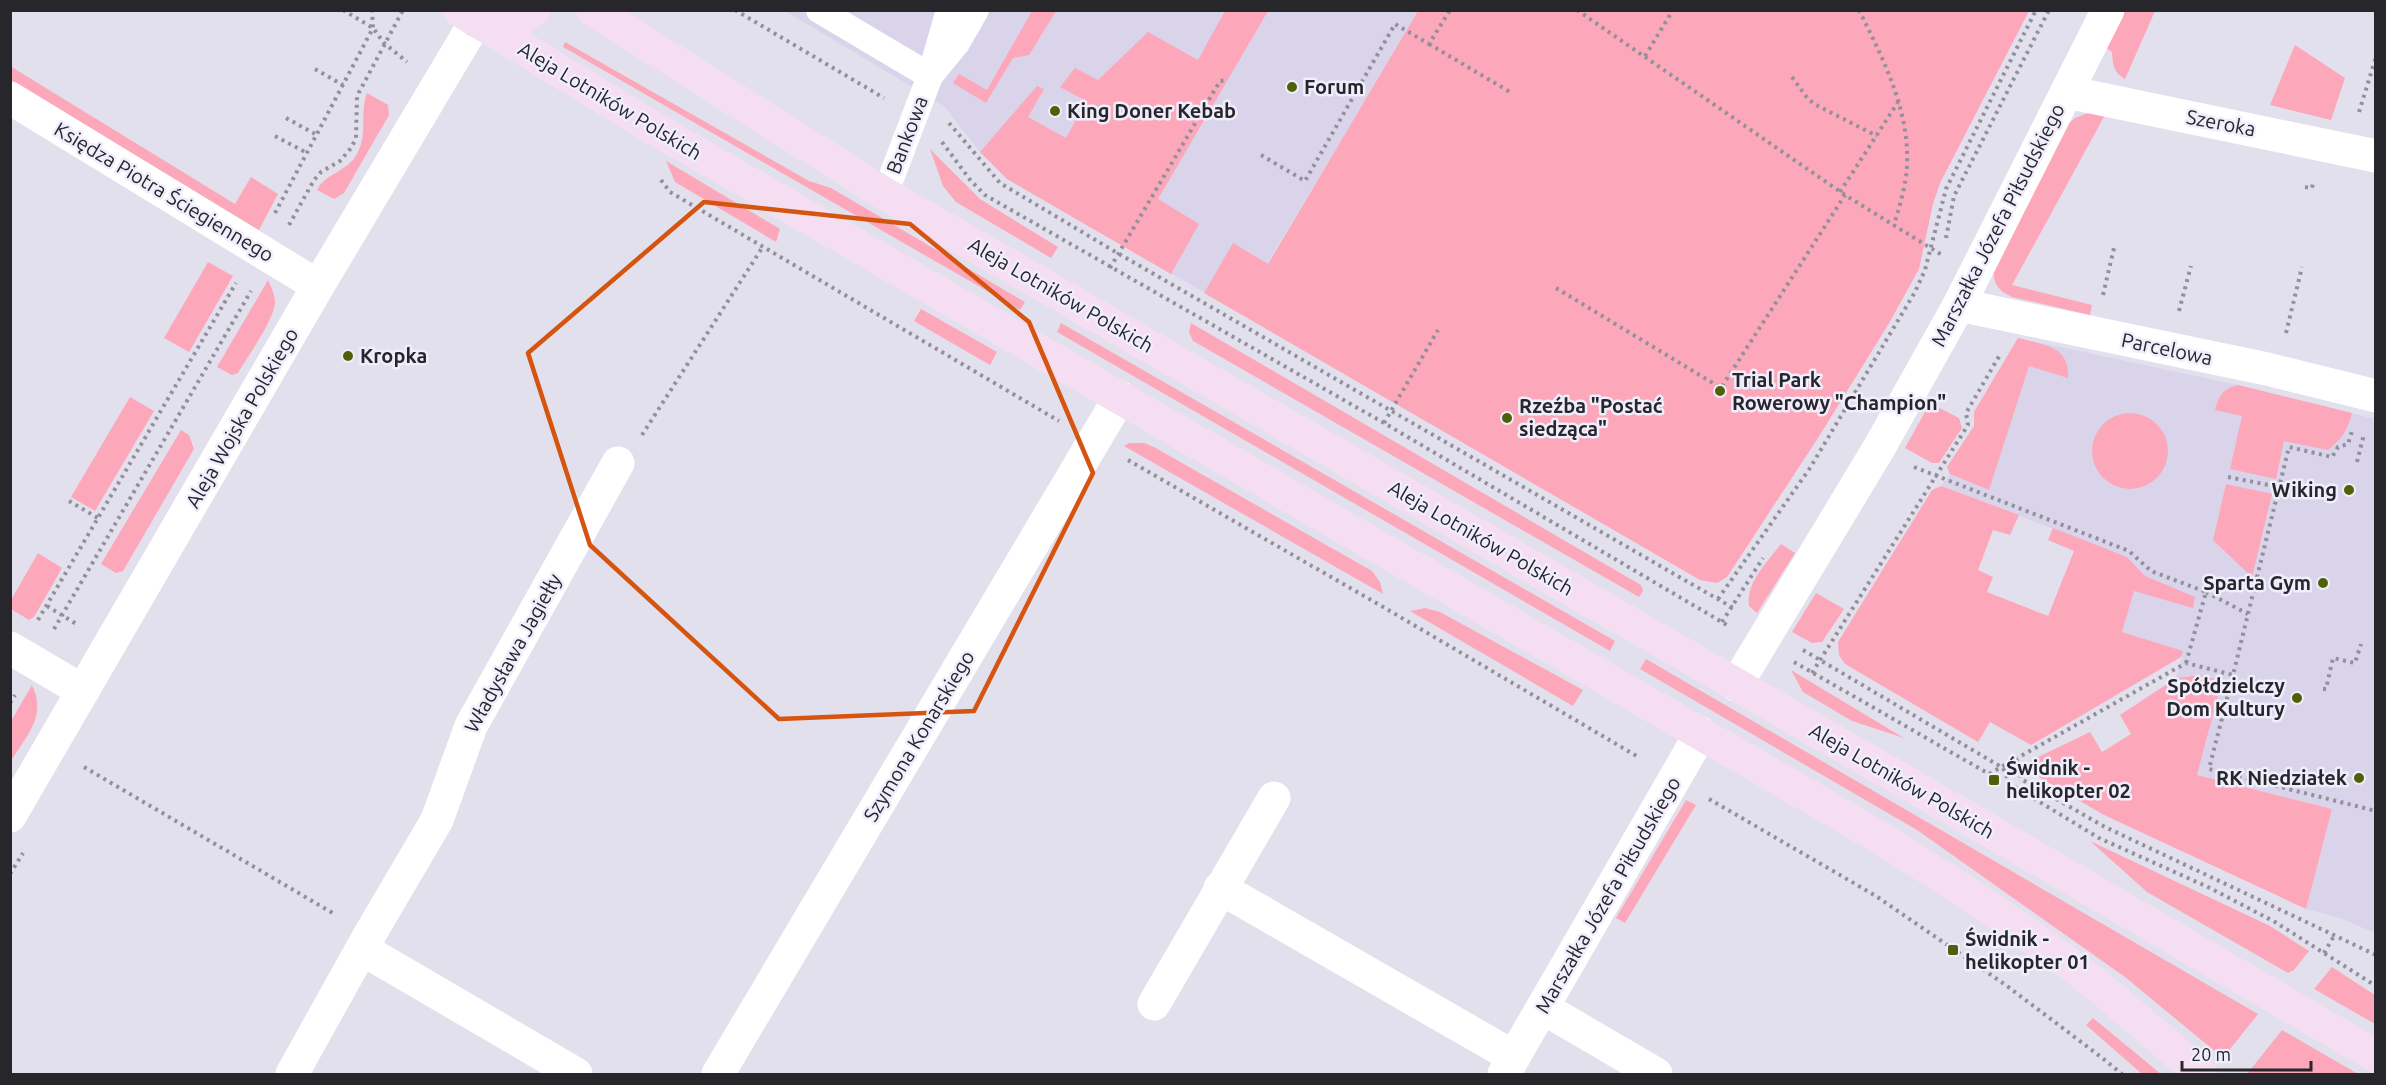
<svg xmlns="http://www.w3.org/2000/svg" width="2386" height="1085" font-family="Ubuntu,sans-serif">
<rect width="100%" height="100%" fill="#e3e0ee"/>
<g fill="#d9d4ea">
<polygon points="785,11 1419,11 1238,312 1007,179 980,152 944,106"/>
<polygon points="2018,338 2238,385 2375,419 2375,933 2340,918 2306,909 2332,809 2197,775 2222,681 2201,675 2176,678 2183,651 2122,632 2139,570 2127,557 1941,486 1950,474 1947,467 1974,426 1974,412"/>
</g>
<g fill="#fda7ba">
<polygon points="1032,11 1056,11 1029,55 1013,58 986,103 953,83 959,74 987,90"/>
<polygon points="1225,11 1268,11 1158,199 1199,224 1171,274 1007,179 980,152 1037,86 1044,89 1028,117 1066,138 1086,101 1060,87 1075,68 1098,80 1148,32 1198,60"/>
<polygon points="1418,11 2029,11 1940,183 1933,204 1919,269 1888,325 1818,438 1727,577 1717,583 1700,580 1204,293 1233,243 1268,264"/>
<path d="M2122,11H2155L2125,79C2113,72 2113,65 2112,52L2103,46Z"/>
<polygon points="565,42 809,181 831,188 1025,302 1020,310 563,47"/>
<polygon points="2295,45 2345,78 2331,120 2270,105"/>
<polygon points="10,66 235,204 251,177 278,194 259,230 11,80"/>
<path d="M367,93L388,105L389,115L344,193L334,199L317,190C325,174 345,172 355,157C369,137 359,114 367,93Z"/>
<path d="M2088,113L2105,115L2012,285L2092,305L2090,315L2012,297C1996,290 1992,281 1994,264L2065,127L2075,118Z"/>
<polygon points="930,149 980,199 1058,247 1051,258 956,202 943,186"/>
<polygon points="666,161 780,229 776,242 675,182"/>
<polygon points="208,262 233,276 189,352 164,338"/>
<path d="M268,280C271,287 275,294 275,302C275,318 247,358 238,373L232,375L217,367Z"/>
<polygon points="921,309 997,352 990,365 914,321"/>
<polygon points="1061,323 1615,641 1610,651 1057,332"/>
<polygon points="1191,323 1641,585 1643,591 1639,597 1193,341 1189,332"/>
<path d="M2018,338C2043,345 2070,345 2068,378L2029,366L1989,490L1950,474L1947,467L1974,426V412Z"/>
<path d="M2238,385L2352,413C2347,431 2342,439 2328,450L2284,441L2276,479L2230,469L2242,416L2215,410C2219,395 2223,389 2238,385Z"/>
<polygon points="130,397 154,411 95,511 71,497"/>
<polygon points="1930,403 1959,418 1962,428 1939,463 1932,463 1905,448"/>
<circle cx="2130" cy="451" r="38"/>
<polygon points="181,430 189,435 194,449 123,571 116,573 101,564"/>
<polygon points="1129,443 1144,443 1154,447 1372,571 1380,582 1383,594 1124,446"/>
<polygon points="2226,484 2272,494 2252,577 2213,540"/>
<polygon points="1941,486 2019,515 2010,535 1993,530 1978,570 1993,577 1987,592 2048,616 2074,551 2048,540 2053,528 2127,557 2145,576 2195,597 2193,608 2134,591 2122,632 2183,651 2181,657 2031,745 1990,722 1978,742 1845,664 1839,655 1838,642 1932,490"/>
<path d="M1781,544L1795,553L1757,613L1749,606C1746,582 1767,563 1781,544Z"/>
<polygon points="38,553 62,568 34,617 29,620 11,609 11,600"/>
<polygon points="1816,593 1844,609 1822,642 1812,643 1792,632"/>
<polygon points="1425,608 1440,612 1583,690 1573,706 1410,611"/>
<polygon points="1646,659 2258,1014 2223,1058 2125,977 1917,830 1640,669"/>
<polygon points="1791,670 1904,738 1852,721 1803,692"/>
<polygon points="2201,675 2222,681 2197,775 2332,809 2306,909 2104,815 2025,769 2028,762 2090,732 2102,752 2131,734 2120,715 2176,678"/>
<path d="M32,685C47,716 27,735 11,761V721Z"/>
<polygon points="1686,800 1696,805 1625,923 1616,918"/>
<polygon points="2090,841 2270,926 2309,951 2294,970 2288,973 2147,892"/>
<polygon points="2332,967 2375,995 2375,1024 2314,989"/>
<polygon points="2093,1018 2161,1074 2142,1074 2086,1025"/>
<polygon points="2282,1030 2358,1074 2247,1074"/>
</g>
<g fill="none" stroke-linecap="round" stroke-linejoin="round">
<g stroke="#92909a" stroke-width="4" stroke-dasharray="3 4.5" stroke-linecap="butt">
<polyline points="343,10 373,28 384,43 407,62"/>
<polyline points="735,10 884,98"/>
<polyline points="1577,10 1845,195 1942,255"/>
<path d="M1859,10C1883,59 1910,110 1907,167C1906,186 1899,207 1894,225"/>
<polyline points="1429,44 1510,92"/>
<polyline points="1645,56 1673,10"/>
<polyline points="315,69 343,85"/>
<polyline points="1792,77 1808,99 1816,105 1877,136"/>
<polyline points="2359,112 2376,57"/>
<polyline points="286,118 317,135"/>
<polyline points="949,123 1000,183 1119,254 1735,609"/>
<polyline points="275,136 307,153"/>
<polyline points="942,142 971,181 985,195 1384,423 1727,625"/>
<polyline points="1261,155 1305,181 1395,24 1429,44 1450,10"/>
<polyline points="661,180 670,192 1059,421"/>
<polyline points="2305,187 2312,188 2313,182"/>
<polyline points="1840,192 1898,102"/>
<polyline points="275,213 373,28 372,10"/>
<polyline points="289,225 314,180 321,172 340,161 351,148 356,138 357,96 403,10"/>
<polyline points="1946,238 1954,196 2049,10"/>
<polyline points="1110,268 1220,81 1227,80"/>
<polyline points="1556,288 1721,388 1845,195"/>
<polyline points="2103,295 2114,248"/>
<polyline points="2179,311 2191,266"/>
<polyline points="2286,333 2302,267"/>
<polyline points="1384,423 1438,330"/>
<polyline points="642,435 762,248"/>
<polyline points="1128,460 1390,611 1640,758"/>
<polyline points="2357,462 2364,434"/>
<polyline points="1914,467 2129,551 2151,571 2206,592 2186,663"/>
<polyline points="2228,477 2279,487"/>
<polyline points="69,501 98,518"/>
<polyline points="2206,592 2248,614"/>
<polyline points="1718,599 1810,468 1915,292 1925,270 1946,189 2036,10"/>
<polyline points="47,606 78,625"/>
<polyline points="38,620 236,283"/>
<polyline points="1722,622 1763,558"/>
<polyline points="54,629 251,291"/>
<polyline points="1803,650 2003,768 2010,784 2099,838 2210,888 2275,922 2376,986"/>
<polyline points="1794,662 1989,774 2186,663 2233,675 2289,447 2332,457 2338,447 2348,444 2352,431"/>
<polyline points="1812,673 1968,425 1966,413 2001,353"/>
<polyline points="2233,675 2209,769 2376,811"/>
<polyline points="2323,689 2326,689 2333,658 2355,663 2361,644"/>
<polyline points="10,703 15,695"/>
<polyline points="2017,760 2021,779 2105,827 2376,955"/>
<polyline points="84,767 336,915"/>
<polyline points="1709,799 1876,896 2007,986 2101,1057 2122,1074"/>
<polyline points="10,874 23,853"/>
<polyline points="2324,953 2334,936"/>
</g>
<g stroke="#fff" stroke-width="26">
<polyline points="819,10 930,76 949,10"/>
<polyline points="885,194 930,76 957,43 976,10"/>
</g>
<g stroke="#fff" stroke-width="33">
<polyline points="2067,92 2376,156"/>
<polyline points="10,98 318,286"/>
<polyline points="1959,305 2267,369 2376,396"/>
<polyline points="10,648 83,691"/>
<polyline points="1736,685 1879,448 1959,305 2108,10"/>
<polyline points="10,816 318,286 476,21"/>
<polyline points="1220,888 1514,1057"/>
<polyline points="362,949 576,1074"/>
<polyline points="1154,1004 1274,798"/>
<polyline points="1543,1008 1656,1074"/>
<polyline points="292,1074 370,934 437,820 471,726 618,463"/>
<polyline points="718,1074 1120,397"/>
<polyline points="1504,1074 1701,733"/>
</g>
<g stroke="#f5def2" stroke-width="33">
<path d="M459,10L652,127L1862,827C1936,872 2009,919 2079,971C2121,1004 2161,1039 2201,1074"/>
<polyline points="593,10 885,194 1954,810 2376,1056"/>
<polyline points="476,21 520,20 534,10"/>
</g>
</g>
<path fill="none" stroke="#d5540f" stroke-width="4.5" stroke-linejoin="round" d="M704,202L910,224L1029,322L1093,473L974,711L779,719L590,545L528,353Z"/>
<g fill="#4e6109" stroke="#f0edfc" stroke-width="2">
<circle cx="1292" cy="87" r="6"/>
<circle cx="1055" cy="111" r="6"/>
<circle cx="348" cy="356" r="6"/>
<circle cx="1720" cy="391" r="6"/>
<circle cx="1507" cy="418" r="6"/>
<circle cx="2349" cy="490" r="6"/>
<circle cx="2323" cy="583" r="6"/>
<circle cx="2297" cy="698" r="6"/>
<circle cx="2359" cy="778" r="6"/>
<rect x="1988" y="774" width="12" height="12" rx="3"/>
<rect x="1947" y="944" width="12" height="12" rx="3"/>
</g>
<g text-anchor="middle" stroke-width="5" stroke-linejoin="round" paint-order="stroke">
<g font-size="20" font-weight="bold" fill="#27262b" stroke="#f0edfc" text-anchor="start">
<text x="1304" y="94">Forum</text>
<text x="1067" y="118">King Doner Kebab</text>
<text x="360" y="363">Kropka</text>
<text x="1732" y="387">Trial Park<tspan x="1732" dy="23">Rowerowy "Champion"</tspan></text>
<text x="1519" y="413">Rzeźba "Postać<tspan x="1519" dy="23">siedząca"</tspan></text>
<text x="2337" y="497" text-anchor="end">Wiking</text>
<text x="2311" y="590" text-anchor="end">Sparta Gym</text>
<text x="2285" y="693" text-anchor="end">Spółdzielczy<tspan x="2285" dy="23">Dom Kultury</tspan></text>
<text x="2006" y="775">Świdnik -<tspan x="2006" dy="23">helikopter 02</tspan></text>
<text x="2347" y="785" text-anchor="end">RK Niedziałek</text>
<text x="1965" y="946">Świdnik -<tspan x="1965" dy="23">helikopter 01</tspan></text>
</g>
<g font-size="20" fill="#27262b" stroke="#f0edfc">
<text transform="translate(610 101) rotate(31)" y="7">Aleja Lotników Polskich</text>
<text transform="translate(2221 123) rotate(11)" y="7">Szeroka</text>
<text transform="translate(907 135) rotate(-69)" y="7">Bankowa</text>
<text transform="translate(164 192) rotate(31)" y="7">Księdza Piotra Ściegiennego</text>
<text transform="translate(1998 225) rotate(-63)" y="7">Marszałka Józefa Piłsudskiego</text>
<text transform="translate(1061 295) rotate(30)" y="7">Aleja Lotników Polskich</text>
<text transform="translate(2167 349) rotate(12)" y="7">Parcelowa</text>
<text transform="translate(242 418) rotate(-60)" y="7">Aleja Wojska Polskiego</text>
<text transform="translate(1481 538) rotate(30)" y="7">Aleja Lotników Polskich</text>
<text transform="translate(513 653) rotate(-61)" y="7">Władysława Jagiełły</text>
<text transform="translate(919 736) rotate(-59)" y="7">Szymona Konarskiego</text>
<text transform="translate(1902 781) rotate(30)" y="7">Aleja Lotników Polskich</text>
<text transform="translate(1608 895) rotate(-60)" y="7">Marszałka Józefa Piłsudskiego</text>
</g>
</g>
<rect width="2386" height="1085" fill="none" stroke="#27262b" stroke-width="24"/>
<path d="M2182 1061v9h129v-9" fill="none" stroke="#27262b" stroke-width="3"/>
<text x="2191" y="1061" font-size="18" fill="#27262b" stroke="#f0edfc" stroke-width="4.5" paint-order="stroke">20 m</text>
</svg>
